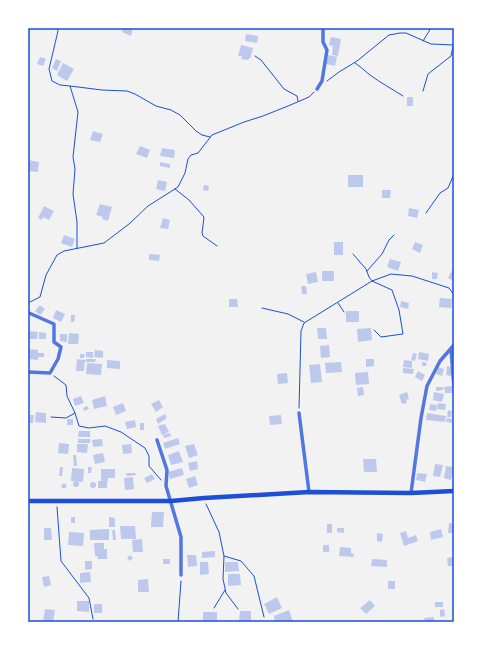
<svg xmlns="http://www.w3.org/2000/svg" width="482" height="650" font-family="Jost,sans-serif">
<rect width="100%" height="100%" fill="#f2f2f2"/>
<g fill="#bdc9ec">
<polygon points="123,28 133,28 131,36 122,32"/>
<polygon points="246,34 258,36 257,43 245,41"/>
<polygon points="331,37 341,39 338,56 332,55 333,46 329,45"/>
<polygon points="241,45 253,48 250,59 249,58 248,60 241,59 242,56 238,56"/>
<polygon points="328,55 337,57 335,66 326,64"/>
<polygon points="40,57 46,59 43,66 37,64"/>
<polygon points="56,59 61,61 57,71 52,68"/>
<polygon points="63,63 74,69 67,81 57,75"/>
<rect x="407" y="97" width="6" height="9"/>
<polygon points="93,131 103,134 100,142 90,140"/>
<polygon points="140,146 150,150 147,158 136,154"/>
<polygon points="162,148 175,150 174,158 160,156"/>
<polygon points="28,160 39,162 38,172 28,171"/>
<polygon points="160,162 170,164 170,168 160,166"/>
<rect x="348" y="175" width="15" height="12"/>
<polygon points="158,180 167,182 165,191 156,189"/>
<polygon points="204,185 209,186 208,191 203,190"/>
<polygon points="382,190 391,190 390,198 382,198"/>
<polygon points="100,204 112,207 108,221 102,219 103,217 96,215"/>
<polygon points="44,206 54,211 49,220 43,217 42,220 38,218"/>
<polygon points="409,208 419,210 417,218 408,216"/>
<polygon points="163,218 170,220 168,229 160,228"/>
<polygon points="64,235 75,239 72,247 61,243"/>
<rect x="334" y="242" width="9" height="13"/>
<polygon points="415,242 423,245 420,253 412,249"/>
<polygon points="149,254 160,255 159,261 149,260"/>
<polygon points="390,259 401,262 398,271 387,267"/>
<polygon points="454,267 454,281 448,278"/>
<rect x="322" y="271" width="12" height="10"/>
<polygon points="316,272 318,282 308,284 306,274"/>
<polygon points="432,272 438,273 437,279 432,279"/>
<polygon points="301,286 306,286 307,294 302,294"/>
<polygon points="440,298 452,299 451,308 439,307"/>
<polygon points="229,299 237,299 238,307 229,307"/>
<polygon points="401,301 409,303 408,309 400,307"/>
<polygon points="40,305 45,309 40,315 35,311"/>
<polygon points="56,310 65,314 61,322 53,318"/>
<rect x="346" y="311" width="13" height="11"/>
<polygon points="71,315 75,315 74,322 71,322"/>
<polygon points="317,328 326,328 327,339 318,339"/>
<polygon points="371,328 372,340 358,342 357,329"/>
<polygon points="28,331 38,332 37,339 28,339"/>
<polygon points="39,332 46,333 46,339 39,339"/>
<polygon points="69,333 79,334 78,344 68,344"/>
<polygon points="60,334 67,334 67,342 60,341"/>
<polygon points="329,345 330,357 321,358 320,346"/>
<polygon points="28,349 38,350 38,353 44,353 44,357 38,357 38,360 28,359"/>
<polygon points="95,350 103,351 103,358 94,357"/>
<polygon points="86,352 93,352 93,358 86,357"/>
<polygon points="419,352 429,354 428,361 418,359"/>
<polygon points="413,353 417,354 415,361 411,360"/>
<polygon points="80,354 85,354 84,358 80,358"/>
<polygon points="77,359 85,360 84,371 76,371"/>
<polygon points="86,359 96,359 95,362 85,362"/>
<polygon points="366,359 374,359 374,366 366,367"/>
<polygon points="107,360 120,361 120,369 107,368"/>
<polygon points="404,360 412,361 412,368 403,367"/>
<polygon points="341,362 342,372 326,373 325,363"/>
<polygon points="422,362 427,363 426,366 422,366"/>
<polygon points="87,363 102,364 101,375 86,374"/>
<polygon points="320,364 322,382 311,383 309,365"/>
<polygon points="447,366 452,367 451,376 446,375"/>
<polygon points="438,367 444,369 442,376 436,374"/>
<polygon points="403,368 414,369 413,374 403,373"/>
<polygon points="418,371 425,375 422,381 415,377"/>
<polygon points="368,372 369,384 356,385 355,373"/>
<polygon points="287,373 288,383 278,384 277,374"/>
<polygon points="452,386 453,393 445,393 444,387"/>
<polygon points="363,387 364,395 358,396 357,388"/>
<polygon points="436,387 443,387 443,390 436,391"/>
<polygon points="407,392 409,399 406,400 407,403 402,404 399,395"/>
<polygon points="434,392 444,394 442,402 433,400"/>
<polygon points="81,396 84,403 75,406 73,399"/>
<polygon points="105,396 107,406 94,409 92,400"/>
<polygon points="159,400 163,407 156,412 151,404"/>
<polygon points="123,403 126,411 116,415 113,407"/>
<polygon points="438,403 446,404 445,410 437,409"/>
<polygon points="430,404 437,405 436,411 429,410"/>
<polygon points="87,406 89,409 84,411 83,408"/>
<polygon points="448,410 452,411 451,417 447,417"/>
<polygon points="36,412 46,413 46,423 35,422"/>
<polygon points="427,413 446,416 445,422 426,420"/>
<polygon points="165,414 167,418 158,424 156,419"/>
<polygon points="30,415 34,415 33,423 29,423"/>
<polygon points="281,415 282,424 270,425 269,416"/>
<polygon points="447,418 452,419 452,423 446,422"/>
<rect x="67" y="419" width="6" height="6"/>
<polygon points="135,420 136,427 127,429 125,422"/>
<rect x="140" y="423" width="4" height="7"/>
<polygon points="165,424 169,432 162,435 158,426"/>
<polygon points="79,431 90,431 90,437 78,437"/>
<polygon points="170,433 171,436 164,438 163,435"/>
<polygon points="178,438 180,444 165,449 163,443"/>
<rect x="78" y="439" width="12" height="4"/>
<polygon points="102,439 103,446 93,447 92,440"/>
<polygon points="59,443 69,444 68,454 58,453"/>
<polygon points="77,444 88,444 87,453 77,452"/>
<polygon points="131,444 132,453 123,454 122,445"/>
<polygon points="194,444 198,455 189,458 185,446"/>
<polygon points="179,451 183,462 171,465 168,455"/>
<polygon points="103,453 105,462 95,464 93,455"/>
<polygon points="73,455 76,455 77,466 74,466"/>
<polygon points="363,459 376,459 377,472 364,472"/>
<polygon points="197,461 198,469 190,471 188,463"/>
<polygon points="435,464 443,465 440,477 433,476"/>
<polygon points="446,466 453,467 451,480 444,478"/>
<polygon points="60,467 63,467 62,476 59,476"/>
<polygon points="88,467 92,467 91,473 88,473"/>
<polygon points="72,468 84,469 83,482 71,481"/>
<polygon points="182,468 184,475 170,479 168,472"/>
<polygon points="101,469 115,469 115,478 108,478 108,481 101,481"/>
<polygon points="126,473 135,473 136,475 127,476"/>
<polygon points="417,473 427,474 425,482 416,480"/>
<polygon points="152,474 155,479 147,483 144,478"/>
<polygon points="195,476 198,485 189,488 186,479"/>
<polygon points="133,477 134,489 125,490 124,478"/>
<rect x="98" y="481" width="9" height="7"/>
<circle cx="76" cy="484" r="3"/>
<circle cx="93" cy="485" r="3"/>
<circle cx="64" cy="486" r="2.5"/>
<polygon points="152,512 164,512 163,527 151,527"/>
<rect x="71" y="517" width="4" height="6"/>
<polygon points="109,517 115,518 115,527 109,527"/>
<polygon points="449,523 454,524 454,533 448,533"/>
<rect x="327" y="524" width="5" height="9"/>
<polygon points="120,526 135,526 136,539 121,539"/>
<polygon points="44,528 51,528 52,540 44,540"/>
<polygon points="337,528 344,528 344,533 337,532"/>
<polygon points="109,529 109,540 90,540 90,530"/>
<polygon points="441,529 443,537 431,540 430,532"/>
<polygon points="112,530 115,530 116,540 113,540"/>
<polygon points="406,531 408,538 416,535 418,541 404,546 400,533"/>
<polygon points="69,532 84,533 83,546 68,545"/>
<polygon points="377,533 383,534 382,542 377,541"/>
<polygon points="142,539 143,552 133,552 132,540"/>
<polygon points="94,543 104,543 104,549 107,549 107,559 98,559 97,556 95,556"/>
<rect x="323" y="545" width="6" height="7"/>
<polygon points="340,547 351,548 351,553 354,554 353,557 339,556"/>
<polygon points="215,551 215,557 202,558 202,552"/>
<polygon points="130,555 133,558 130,561 127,558"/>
<polygon points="187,555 196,555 197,566 188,567"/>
<polygon points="454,557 454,566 448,566 447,558"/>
<rect x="163" y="559" width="7" height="5"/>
<polygon points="372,559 387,560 387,567 371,566"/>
<polygon points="85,561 92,561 92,569 85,570"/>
<polygon points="200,562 208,562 209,574 200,575"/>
<polygon points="225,562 238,562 239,571 225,572"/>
<polygon points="90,572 91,582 80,583 80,573"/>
<polygon points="228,574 240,574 241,585 228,586"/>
<polygon points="49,576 51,585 44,587 42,577"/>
<polygon points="148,579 149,592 138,592 138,580"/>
<rect x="388" y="581" width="7" height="8"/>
<polygon points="277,597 282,608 269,614 264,604"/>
<polygon points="370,600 375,606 366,614 360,608"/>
<polygon points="77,601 89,601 89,612 77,611"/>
<rect x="435" y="602" width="8" height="5"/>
<rect x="94" y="604" width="8" height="9"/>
<polygon points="45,609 55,610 53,622 43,622"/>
<polygon points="444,609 445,616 440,617 440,610"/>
<polygon points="289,610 293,622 275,622 274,616"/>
<polygon points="240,611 251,611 251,621 239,621"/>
<polygon points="203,612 217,612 217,621 203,622"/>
<polygon points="434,617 434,622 425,622 424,618"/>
</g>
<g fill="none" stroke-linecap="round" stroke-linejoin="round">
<g stroke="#1d4ed8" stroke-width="1">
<polyline points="57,28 58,31 49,69 52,81 60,85 70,86"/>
<polyline points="423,41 431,28"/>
<polyline points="255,56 261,60 284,89 297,96 298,101"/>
<path d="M355,63C361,67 365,71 370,75C381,83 392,89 403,96"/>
<polyline points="327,81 339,72 357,61 389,35 400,33 406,33 431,44 454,45"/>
<polyline points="423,91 428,74 451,56 453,46"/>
<polyline points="175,189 189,200 204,217 202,233 203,236 217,246"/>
<polyline points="426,213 440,193 448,188 454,174"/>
<polyline points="77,248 77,222 73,194 75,169 73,157 78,112 70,86 102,90 127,91 135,94 156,106 171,110 180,115 196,131 202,135 210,137"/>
<polyline points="353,254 366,269 369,277 372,281 392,290 399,310 403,334 381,337 374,330"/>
<polyline points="367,271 382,254 389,240 394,235"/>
<polyline points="28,303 40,297 46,275 57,255 64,251 104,243 129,224 148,206 178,187 185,173 188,159 191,155 198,153 212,135 244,122 263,116 288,106 309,97 314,92"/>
<polyline points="338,303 344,312"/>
<polyline points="262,308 288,314 304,322"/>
<polyline points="299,408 301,331 304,323 372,281 391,274 412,276 449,288 454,295"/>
<polyline points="75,413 79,426 89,428 105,426 121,432 145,448 149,456 149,466 161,480"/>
<polyline points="51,417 66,418 75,413 67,396 66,385 54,376"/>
<polyline points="206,504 219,532 224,556 223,579 226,593 238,609"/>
<polyline points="57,507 61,561 89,598 93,619"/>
<polyline points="224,556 241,561 254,576 264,617"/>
<polyline points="214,608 225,590"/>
<polyline points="178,622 181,581"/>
</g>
<g stroke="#5277de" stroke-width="3.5">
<polyline points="317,89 322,81 327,50 323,42 323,28"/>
<polyline points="451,349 454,387"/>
<polyline points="28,372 50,373 58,359 61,347 54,342 54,324 29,313"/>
<polyline points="299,413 309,492"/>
<polyline points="157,440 167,470 166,486 181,537 181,575"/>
<polyline points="411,493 421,418 427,386 440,361 454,345"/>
</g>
<polyline stroke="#1d4ed8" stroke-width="4.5" points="28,501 171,501 204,498 309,492 411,493 454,491"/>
</g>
<rect width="482" height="650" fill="none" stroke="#ffffff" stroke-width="58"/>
<rect x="29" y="29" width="424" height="592" fill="none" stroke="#1d4ed8" stroke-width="1.5"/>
</svg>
